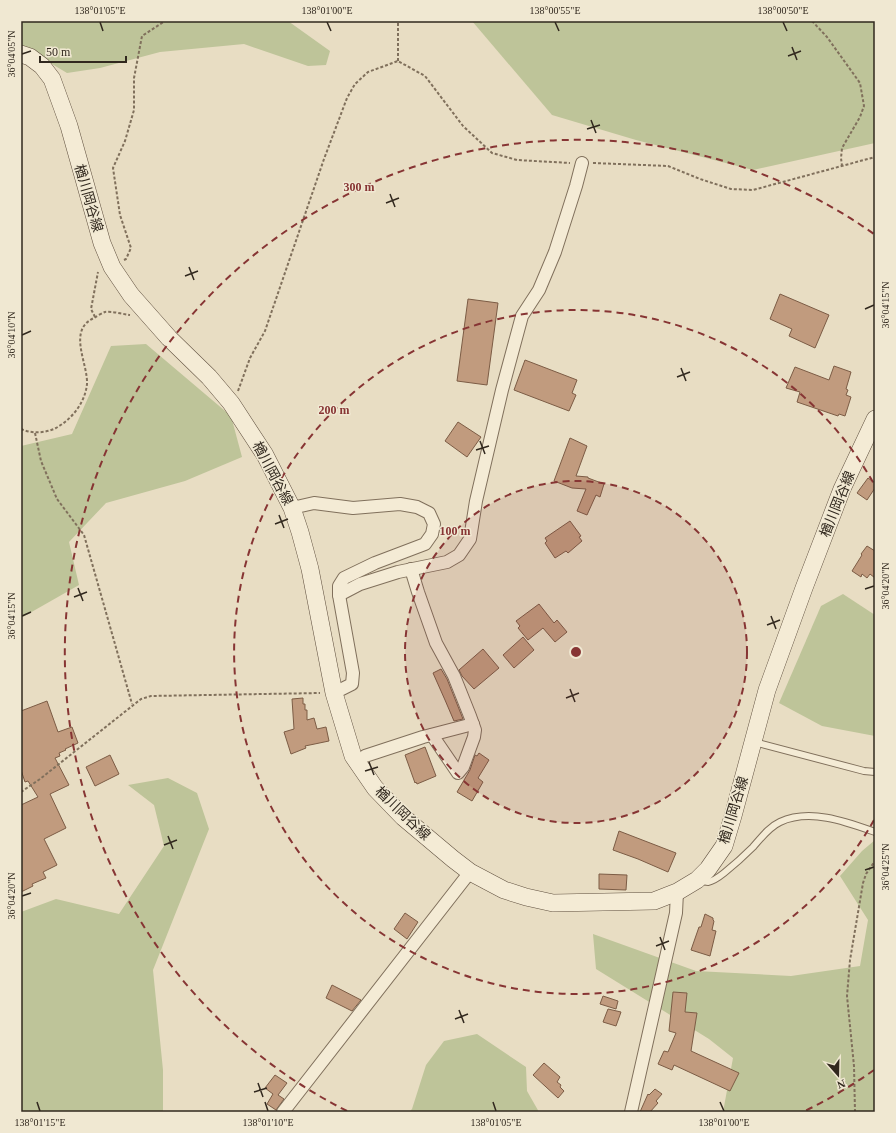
<svg xmlns="http://www.w3.org/2000/svg" width="896" height="1133" font-family="'Times New Roman','Noto Sans JP',serif">
<rect width="100%" height="100%" fill="#e8ddc3"/>
<g fill="#bec499">
<polygon points="21,21 288,21 330,51 326,65 308,66 244,44 160,52 100,68 67,73 32,52 21,49"/>
<polygon points="472,21 875,21 875,143 753,170 636,140 552,115"/>
<polygon points="146,344 231,416 242,457 185,481 106,503 69,542 79,585 21,618 21,446 72,434 111,346"/>
<polygon points="843,594 875,615 875,736 822,726 779,703 821,606"/>
<polygon points="168,778 197,793 209,829 153,970 163,1070 163,1112 21,1112 21,912 56,899 119,914 164,846 154,805 128,785"/>
<polygon points="875,840 875,1112 723,1112 733,1058 709,1039 596,969 593,934 696,971 791,976 860,966 868,920 840,876 862,851"/>
<polygon points="477,1034 526,1067 527,1091 539,1112 409,1112 412,1109 426,1065 444,1041"/>
</g>
<g fill="#c19b7e" stroke="#7c5c45">
<polygon points="780,294 829,315 815,348 789,336 792,329 770,319"/>
<polygon points="468,299 498,303 487,385 457,381"/>
<polygon points="525,360 577,380 572,393 576,395 569,411 514,390"/>
<polygon points="834,366 851,372 846,389 848,390 846,395 851,397 845,416 839,414 838,416 797,402 800,392 786,388 795,367 829,380"/>
<polygon points="458,422 481,437 467,457 445,441"/>
<polygon points="570,438 587,446 576,476 588,477 588,478 604,484 600,497 596,495 587,515 577,511 586,489 572,488 554,481"/>
<polygon points="868,478 875,483 875,488 867,500 857,493"/>
<polygon points="570,521 581,536 579,537 582,541 568,553 566,551 555,558 545,543 547,541 545,538"/>
<polygon points="867,546 875,551 875,578 870,574 867,578 862,574 861,577 852,571 862,555 861,554"/>
<polygon points="539,604 554,623 557,620 567,632 555,642 543,628 528,640 518,628 520,626 516,621"/>
<polygon points="523,637 534,650 514,668 503,655"/>
<polygon points="483,649 499,668 474,689 462,676 459,670"/>
<polygon points="441,669 447,679 463,719 454,721 445,700 433,673"/>
<polygon points="303,698 303,704 305,704 305,710 307,710 307,720 314,718 317,729 326,727 329,741 305,746 306,748 291,754 284,732 294,729 292,699"/>
<polygon points="47,701 58,732 72,727 78,743 65,749 66,750 59,753 60,756 55,758 69,785 50,794 66,828 44,839 57,865 43,872 46,878 32,884 33,886 21,892 21,805 38,797 28,781 25,782 21,770 21,711"/>
<polygon points="425,747 436,776 417,784 416,782 415,783 405,755"/>
<polygon points="479,753 489,760 478,778 483,782 472,801 457,792 470,770 475,755 477,756"/>
<polygon points="110,755 119,774 95,786 86,767"/>
<polygon points="619,831 676,853 668,872 638,859 613,850"/>
<polygon points="599,874 627,875 626,890 599,889"/>
<polygon points="405,913 418,922 407,939 394,929"/>
<polygon points="705,914 713,918 713,920 714,921 712,930 716,931 710,956 691,950 699,927 701,927"/>
<polygon points="332,985 361,1000 352,1011 326,998"/>
<polygon points="673,992 687,993 685,1012 697,1013 691,1051 739,1073 730,1091 674,1065 672,1070 658,1064 664,1051 668,1052 676,1033 669,1031"/>
<polygon points="603,996 618,1001 616,1009 600,1004"/>
<polygon points="608,1009 621,1012 616,1026 603,1022"/>
<polygon points="544,1063 560,1077 557,1082 561,1085 560,1087 564,1091 558,1098 533,1075"/>
<polygon points="275,1075 287,1083 278,1095 284,1099 276,1110 267,1104 273,1094 265,1088"/>
<polygon points="655,1089 662,1094 656,1101 658,1103 650,1112 640,1112 648,1094 649,1095"/>
</g>
<g fill="none" stroke-linecap="round" stroke-linejoin="round">
<g stroke="#80705c" stroke-width="8">
<g id="lane">
<polyline points="754,742 864,771 875,772"/>
<path d="M699,880C702,881 705,882 708,882C714,881 719,877 724,873C734,865 744,856 753,847C761,838 769,827 780,822C810,808 847,822 875,832"/>
</g>
</g>
<g stroke="#80705c" stroke-width="14">
<g id="street">
<polyline points="292,508 314,503 353,508 400,504 417,507 429,513 434,524 432,534 425,544 375,563 344,578 339,586 339,595 353,673 352,684 334,693"/>
<polyline points="411,569 418,592 436,643 454,676 470,716 475,730 474,737 463,767 458,773 432,735"/>
<polyline points="339,595 360,584 398,572 447,562 459,555 470,539 476,501 502,390 522,316 539,290 555,252 576,186 582,163"/>
<polyline points="365,756 423,737 473,724"/>
<polyline points="283,1112 470,872"/>
<polyline points="631,1112 676,913 677,892"/>
</g>
</g>
<g stroke="#615140" stroke-width="18">
<polyline id="secondary" points="21,54 30,57 42,66 52,79 69,126 102,243 112,267 131,295 169,338 209,377 231,403 265,455 292,508 300,532 310,569 334,693 353,756 375,788 403,817 453,859 470,872 504,890 526,897 553,903 654,901 677,892 697,880 708,869 724,846 733,816 767,690 804,588 842,489 875,419"/>
</g>
<g stroke="#80705c" stroke-width="2" stroke-dasharray="3 2" stroke-linecap="butt">
<polyline points="812,21 827,37 860,83 864,106 860,117 842,148 841,158 842,166"/>
<polyline points="398,61 398,21"/>
<polyline points="593,163 668,166 700,179 731,189 753,190 875,157"/>
<polyline points="124,260 126,259 131,248 120,215 113,168 125,141 134,110 134,78 142,36 165,21"/>
<polyline points="95,317 91,309 98,272"/>
<polyline points="238,391 250,358 265,331 324,159 347,98 355,84 368,72 398,61 425,76 463,126 492,153 517,160 570,163"/>
<path d="M21,429C32,434 46,433 56,428C72,419 85,403 87,384C88,363 67,330 94,318C97,316 102,313 105,312C112,311 122,314 130,315"/>
<polyline points="35,433 41,461 57,499 84,535 132,704"/>
<polyline points="21,792 40,779 141,699 151,696 320,693"/>
<polyline points="855,1112 854,1066 847,996 850,960 863,883 866,874 875,861"/>
</g>
<use href="#lane" stroke="#f4ebd5" stroke-width="6"/>
<use href="#street" stroke="#f4ebd5" stroke-width="12"/>
<use href="#secondary" stroke="#f4ebd5" stroke-width="17"/>
</g>
<path fill="none" stroke="#31281e" stroke-width="1.5" d="M100,22L103,31M327,22L331,31M555,22L559,31M783,22L787,31M792,47L797,60M22,54L31,51M788,56L801,51M591,120L596,133M587,129L600,125M390,194L395,207M386,203L399,198M189,267L194,280M185,276L198,271M865,309L874,305M22,335L31,331M681,368L686,381M677,377L690,372M480,441L485,454M476,450L489,446M279,515L284,528M275,524L288,519M78,588L83,601M865,589L874,586M74,597L87,592M22,616L31,612M771,616L776,629M767,625L780,620M570,689L575,702M566,698L579,693M369,762L374,775M365,771L378,767M168,836L173,849M164,845L177,840M865,870L874,867M22,896L31,893M660,937L665,950M656,946L669,941M459,1010L464,1023M455,1019L468,1014M258,1083L263,1097M254,1092L267,1088M37,1102L40,1111M265,1102L268,1111M493,1102L496,1111M720,1102L724,1111"/>
<circle cx="576" cy="652" r="171" fill="#873534" fill-opacity=".12"/>
<g fill="none" stroke="#873534" stroke-width="2" stroke-dasharray="7 5">
<circle cx="576" cy="652" r="171"/>
<path d="M874 820A342 342 0 1 1 874 484"/>
<path d="M874 1070A513 513 0 0 1 805 1111M347 1111A513 513 0 1 1 874 234"/>
</g>
<g text-anchor="middle" stroke-width="3" stroke-linejoin="round" paint-order="stroke">
<g font-size="14" fill="#31281e" stroke="#f0e8d2">
<text transform="translate(89 198) rotate(74)" y="5">楢川岡谷線</text>
<text transform="translate(273 473) rotate(62)" y="5">楢川岡谷線</text>
<text transform="translate(837 504) rotate(-68)" y="5">楢川岡谷線</text>
<text transform="translate(733 810) rotate(-73)" y="5">楢川岡谷線</text>
<text transform="translate(403 813) rotate(44)" y="5">楢川岡谷線</text>
</g>
</g>
<circle cx="576" cy="652" r="6" fill="#873534" stroke="#f0e8d2" stroke-width="2"/>
<g font-size="12" text-anchor="middle" font-weight="bold" fill="#873534" stroke="#f0e8d2" stroke-width="3" stroke-linejoin="round" paint-order="stroke">
<text x="359" y="191">300 m</text>
<text x="334" y="414">200 m</text>
<text x="455" y="535">100 m</text>
</g>
<rect width="896" height="1133" fill="none" stroke="#f0e8d2" stroke-width="44"/>
<g transform="translate(838 1075) rotate(160)" stroke="#f0e8d2" stroke-width="3" paint-order="stroke">
<path d="M0-3L7 15L0 10L-7 15Z" fill="#31281e"/>
<text y="-6" font-size="11" font-weight="bold" text-anchor="middle" fill="#31281e">N</text>
</g>
<path d="M40 56v6h86v-6" fill="none" stroke="#31281e" stroke-width="2"/>
<text x="46" y="56" font-size="12" fill="#31281e" stroke="#f0e8d2" stroke-width="3" paint-order="stroke">50 m</text>
<rect x="22" y="22" width="852" height="1089" fill="none" stroke="#31281e" stroke-width="1.5"/>
<g font-size="10" text-anchor="middle" fill="#31281e">
<text x="100" y="14">138°01'05"E</text>
<text x="327" y="14">138°01'00"E</text>
<text x="555" y="14">138°00'55"E</text>
<text x="783" y="14">138°00'50"E</text>
<text transform="translate(11 54) rotate(-90)" y="4">36°04'05"N</text>
<text transform="translate(885 305) rotate(-90)" y="4">36°04'15"N</text>
<text transform="translate(11 335) rotate(-90)" y="4">36°04'10"N</text>
<text transform="translate(885 586) rotate(-90)" y="4">36°04'20"N</text>
<text transform="translate(11 616) rotate(-90)" y="4">36°04'15"N</text>
<text transform="translate(885 867) rotate(-90)" y="4">36°04'25"N</text>
<text transform="translate(11 896) rotate(-90)" y="4">36°04'20"N</text>
<text x="40" y="1126">138°01'15"E</text>
<text x="268" y="1126">138°01'10"E</text>
<text x="496" y="1126">138°01'05"E</text>
<text x="724" y="1126">138°01'00"E</text>
</g>
</svg>
